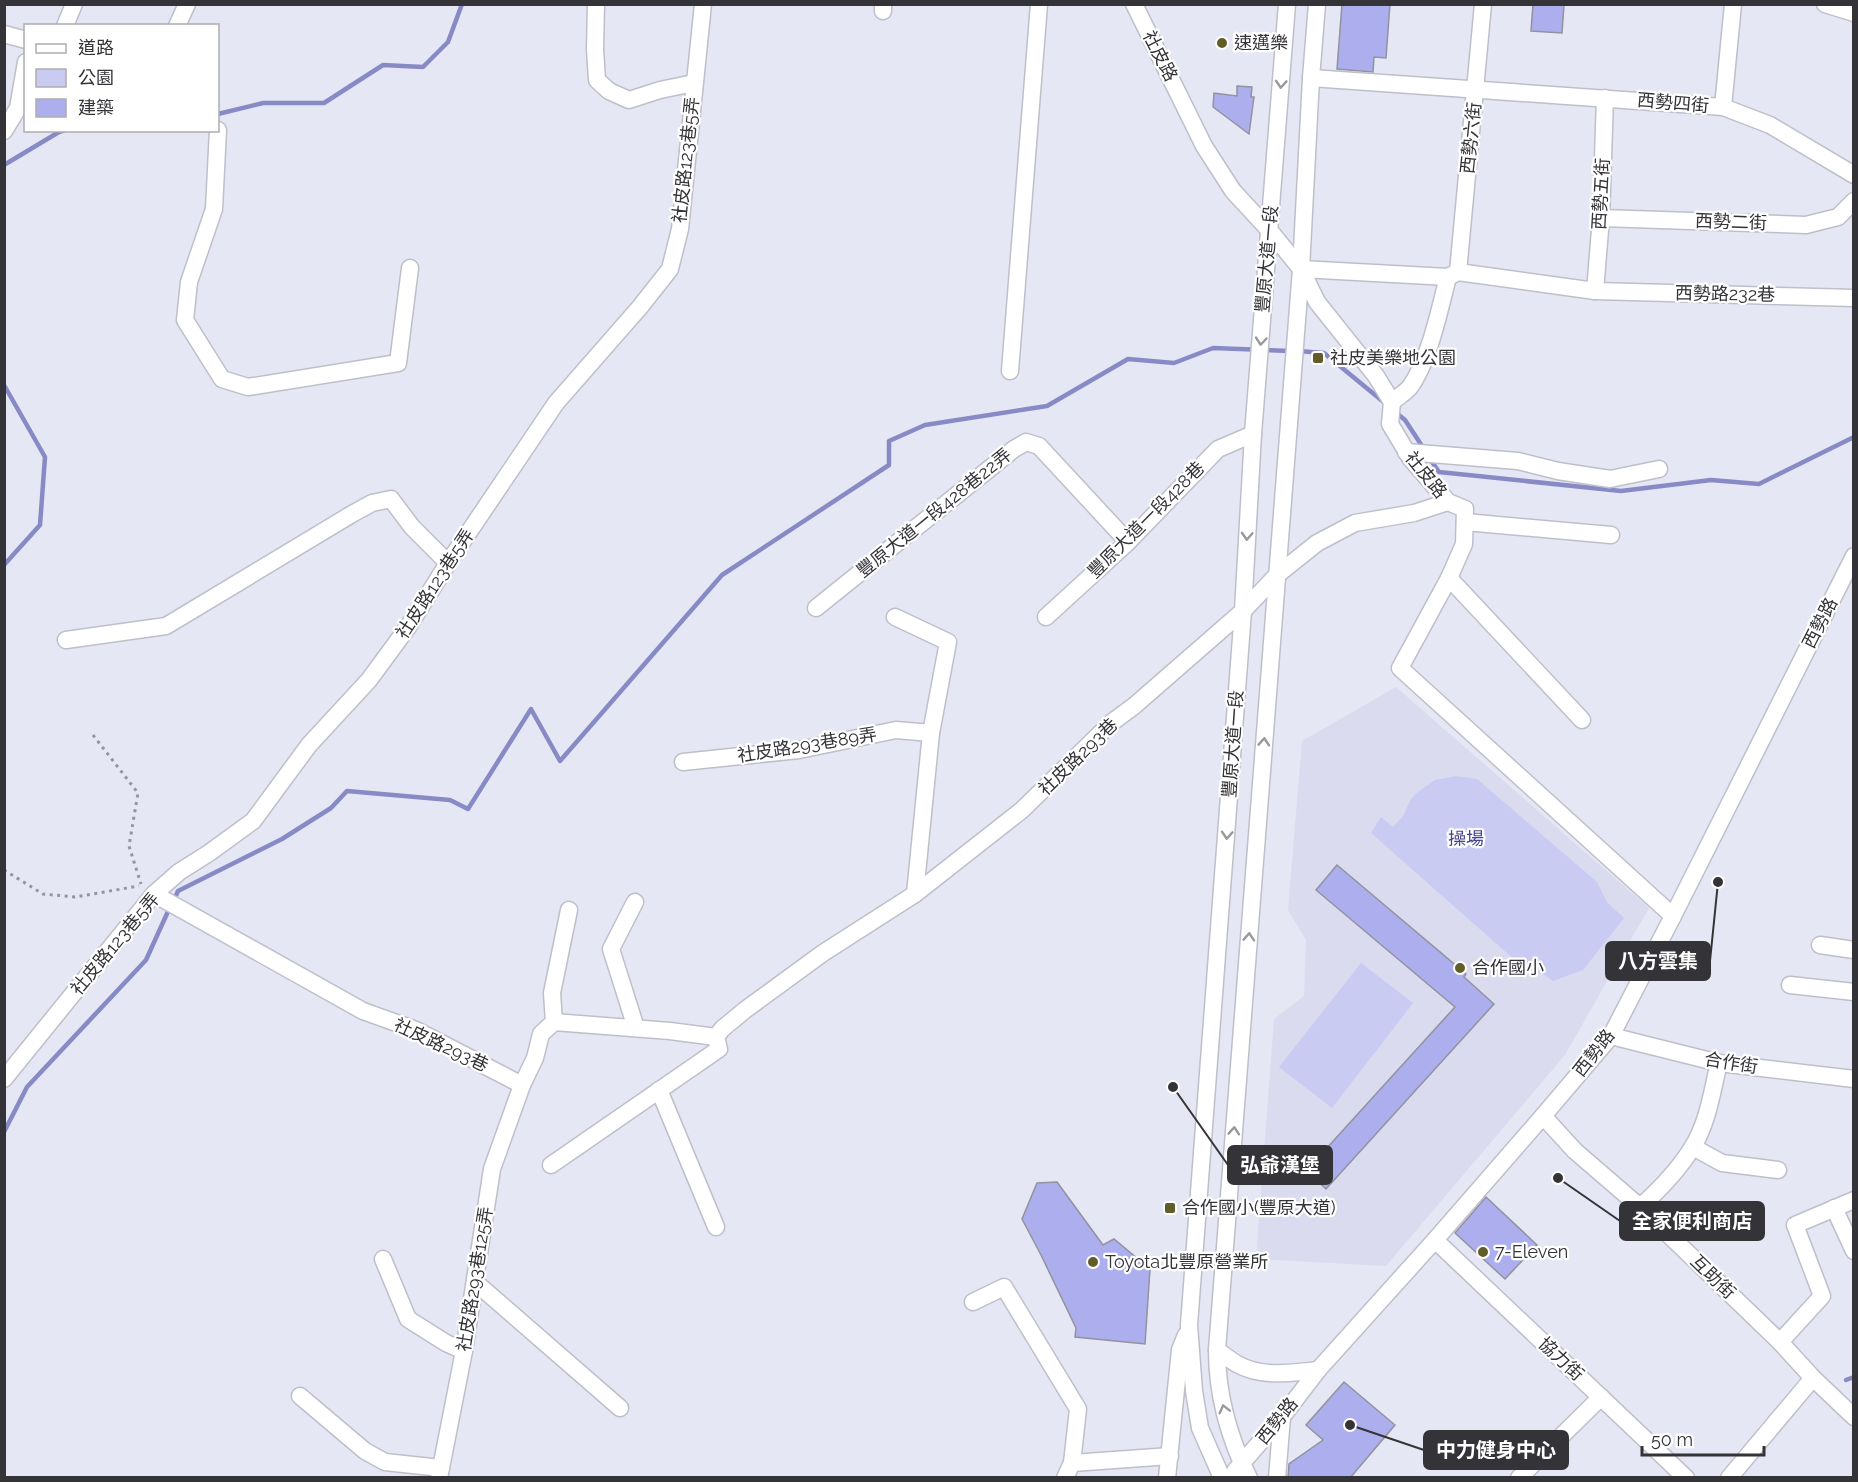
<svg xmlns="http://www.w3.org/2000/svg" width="1858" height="1482" font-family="Raleway,'Noto Sans TC',sans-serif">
<rect width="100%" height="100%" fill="#e6e7f4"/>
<polygon fill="#dadbee" points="1396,687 1649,908 1565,1055 1386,1266 1256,1259 1274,1019 1304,996 1306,940 1288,910 1302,741"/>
<g fill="#c9cbf3">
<polygon points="1456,776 1477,779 1597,882 1607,902 1624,918 1583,970 1553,981 1545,975 1525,969 1371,833 1381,817 1393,827 1403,816 1411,799 1418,792 1435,780"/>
<polygon points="1361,963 1413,1003 1332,1108 1279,1067"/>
</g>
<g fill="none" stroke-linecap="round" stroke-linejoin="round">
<g stroke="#888ac6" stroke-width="4.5">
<polyline points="218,114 263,103 324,103 383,65 423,67 448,42 462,4"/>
<polyline points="4,165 59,132 65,130"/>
<polyline points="1298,351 1324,353 1386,404"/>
<polyline points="4,385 45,457 40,525 4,565"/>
<polyline points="1394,411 1405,420 1424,449"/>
<polyline points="1430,459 1439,472 1621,491 1711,480 1759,484 1854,437"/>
<polyline points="174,900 178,891 282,839 331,808 347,791 450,800 468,809 531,709 560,761 722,575 889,465 889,441 925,425 1047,406 1128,359 1174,363 1213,348 1290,351"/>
<polyline points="4,1132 27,1087 146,960 170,907"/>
<polyline points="1846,1380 1854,1377"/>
</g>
</g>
<g fill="#acaeed" stroke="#92939e" stroke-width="1.5">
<polygon points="1342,4 1390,4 1386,58 1374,57 1373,72 1337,69"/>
<polygon points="1533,4 1564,4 1562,33 1531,31"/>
<polygon points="1237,86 1252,87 1251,97 1254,97 1249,134 1213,107 1214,93 1237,96"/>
<polygon points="1337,865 1466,974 1464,977 1494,1004 1326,1189 1306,1171 1455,1007 1316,890"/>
<polygon points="1057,1182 1103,1245 1114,1239 1150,1269 1145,1344 1075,1337 1076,1328 1041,1255 1022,1219 1037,1183"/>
<polygon points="1486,1197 1537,1245 1505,1279 1455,1233"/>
<polygon points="1344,1382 1395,1425 1350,1478 1288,1478 1289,1464 1323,1440 1306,1425"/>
</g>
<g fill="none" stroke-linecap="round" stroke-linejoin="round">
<g stroke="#bfbfcb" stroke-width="19">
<g id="minor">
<polyline points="596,4 595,49 597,80 609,91 629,100 660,90 694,83"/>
<polyline points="883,4 883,11"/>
<polyline points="1134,4 1204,146 1233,191 1270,231 1301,269 1317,302 1376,376 1392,402 1390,424 1411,459 1448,502 1465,509 1464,544 1449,578 1400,668 1673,916"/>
<polyline points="1825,4 1854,13"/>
<polyline points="65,26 74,4"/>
<polyline points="177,26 187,4"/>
<polyline points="4,34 26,40"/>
<polyline points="1311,78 1723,107 1770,125 1854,175"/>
<polyline points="1723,107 1733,4"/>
<polyline points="218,130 214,209 189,282 185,320 222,379 248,387 398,363 410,268"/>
<polyline points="4,131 18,108 26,62"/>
<polyline points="1601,218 1806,225 1838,217 1854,201"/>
<polyline points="1301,269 1448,277 1458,272 1595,291 1854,298"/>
<polyline points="1458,272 1483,4"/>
<polyline points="1595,291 1601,218 1605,98"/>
<polyline points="1010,371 1039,4"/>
<path d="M1392,402C1398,397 1406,392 1410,387C1429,361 1440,308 1448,277"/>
<polyline points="1406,452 1518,461 1558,471 1610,479 1659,469"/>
<polyline points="1465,522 1611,535"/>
<polyline points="1449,578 1582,720"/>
<polyline points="816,608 1014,449 1026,442 1039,446 1128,542"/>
<polyline points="1046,617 1128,542 1218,449 1253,434"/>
<polyline points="66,640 166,626 352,514 372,503 391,499 412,527 448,563"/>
<polyline points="683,762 799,750 896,730 931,733 948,642 895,617"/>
<polyline points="154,894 363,1011 416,1030 522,1085"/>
<polyline points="915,894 931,733"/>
<polyline points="635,902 611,949 636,1028"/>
<polyline points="1820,945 1854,950"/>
<polyline points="1790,985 1854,992"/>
<polyline points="554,1022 552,993 569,910"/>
<polyline points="1611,1036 1719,1063 1854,1079"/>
<polyline points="4,1079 154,894 179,872 209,853 253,821 309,745 369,680 408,627 448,563 556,403 640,307 670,269 680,229 703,4"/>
<polyline points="659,1090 716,1227"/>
<polyline points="1543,1116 1575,1151 1640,1207 1780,1342 1813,1378 1854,1417"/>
<polyline points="1693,1147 1722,1163 1778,1170"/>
<polyline points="551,1165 719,1049 716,1037"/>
<path d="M1640,1207C1658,1191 1679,1169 1692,1148C1708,1123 1712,1091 1719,1063"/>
<polyline points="1834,1208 1854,1251"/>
<polyline points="1435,1240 1686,1478"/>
<polyline points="383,1259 408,1319 446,1343 464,1351"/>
<polyline points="475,1282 620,1408"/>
<polyline points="973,1302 1004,1287 1078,1409 1072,1463"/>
<polyline points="1780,1342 1822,1296 1795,1225 1854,1200"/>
<path d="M1217,1350C1223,1354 1230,1360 1237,1364C1262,1378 1291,1373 1318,1370"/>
<polyline points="300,1396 365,1451 385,1462 441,1468"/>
<polyline points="1235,1471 1282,1417 1318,1370 1435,1240 1543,1116 1611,1036 1673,916 1854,556"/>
<polyline points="439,1478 464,1351 492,1169 522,1085 535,1058 541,1034 554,1022 670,1031 716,1037 722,1029 745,1010 823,953 915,894 1022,810 1111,723 1134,706 1243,611 1277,575 1317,543 1355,523 1414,513 1448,502"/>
<polyline points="1065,1478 1072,1463 1170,1456"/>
<polyline points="1167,1478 1180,1350 1186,1335"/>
<polyline points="1222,1478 1200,1428 1194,1391 1189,1325 1243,611 1253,434 1287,4"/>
<path d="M1249,1478C1229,1438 1217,1394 1217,1350L1301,269L1311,78L1317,4"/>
<polyline points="1277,1478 1282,1417"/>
<polyline points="1519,1478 1601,1397"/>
<polyline points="1729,1478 1813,1378"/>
</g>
</g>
<g stroke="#94959e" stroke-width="3" stroke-dasharray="3 4.5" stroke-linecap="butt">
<polyline points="93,735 138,793 129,846 141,884"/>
<polyline points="4,870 43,894 75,897 139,886"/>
</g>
<use href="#minor" stroke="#fff" stroke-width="16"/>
</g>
<defs><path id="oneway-chevron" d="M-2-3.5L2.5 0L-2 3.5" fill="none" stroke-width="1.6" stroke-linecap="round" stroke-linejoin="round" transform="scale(1.5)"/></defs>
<g stroke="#99999c">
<use href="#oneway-chevron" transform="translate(1281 84) rotate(94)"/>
<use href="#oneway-chevron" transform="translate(1261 341) rotate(95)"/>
<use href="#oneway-chevron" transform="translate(1247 536) rotate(93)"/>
<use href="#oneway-chevron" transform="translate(1264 742) rotate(-86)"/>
<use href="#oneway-chevron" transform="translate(1227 835) rotate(94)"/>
<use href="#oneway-chevron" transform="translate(1249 937) rotate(-86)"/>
<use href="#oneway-chevron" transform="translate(1234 1131) rotate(-86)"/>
<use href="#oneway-chevron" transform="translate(1224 1409) rotate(-104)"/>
</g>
<g fill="#625c29" stroke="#fff" stroke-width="2">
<circle cx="1222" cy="43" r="6"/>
<rect x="1312" y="352" width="12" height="12" rx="3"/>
<circle cx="1460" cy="968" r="6"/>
<rect x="1164" y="1202" width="12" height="12" rx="3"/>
<circle cx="1483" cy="1252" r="6"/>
<circle cx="1093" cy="1262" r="6"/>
</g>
<g text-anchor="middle" stroke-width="4.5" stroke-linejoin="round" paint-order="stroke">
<g font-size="18" fill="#333338" stroke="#fff" text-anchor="start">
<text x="1234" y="49">速邁樂</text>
<text x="1330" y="364">社皮美樂地公園</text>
<text x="1472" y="974">合作國小</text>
<text x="1182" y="1214">合作國小(豐原大道)</text>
<text x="1495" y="1258">7-Eleven</text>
<text x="1105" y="1268">Toyota北豐原營業所</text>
</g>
<g font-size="18" fill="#333338" stroke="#fff">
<text transform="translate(1160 56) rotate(63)" y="6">社皮路</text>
<text transform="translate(1673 103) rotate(5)" y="6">西勢四街</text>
<text transform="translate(1471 138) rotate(-84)" y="6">西勢六街</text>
<text transform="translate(686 160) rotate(-84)" y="6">社皮路123巷5弄</text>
<text transform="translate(1601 194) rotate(-87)" y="6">西勢五街</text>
<text transform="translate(1731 222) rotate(2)" y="6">西勢二街</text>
<text transform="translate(1267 259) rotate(-85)" y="6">豐原大道一段</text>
<text transform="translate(1725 294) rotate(1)" y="6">西勢路232巷</text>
<text transform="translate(1426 475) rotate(51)" y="6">社皮路</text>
<text transform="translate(934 513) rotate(-39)" y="6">豐原大道一段428巷22弄</text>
<text transform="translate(1146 520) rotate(-45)" y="6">豐原大道一段428巷</text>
<text transform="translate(435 584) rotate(-57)" y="6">社皮路123巷5弄</text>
<text transform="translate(1820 623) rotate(-63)" y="6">西勢路</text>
<text transform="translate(1233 744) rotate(-86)" y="6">豐原大道一段</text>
<text transform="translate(807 745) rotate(-9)" y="6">社皮路293巷89弄</text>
<text transform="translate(1078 757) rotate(-44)" y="6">社皮路293巷</text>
<text transform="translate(115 944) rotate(-50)" y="6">社皮路123巷5弄</text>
<text transform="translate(441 1045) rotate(25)" y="6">社皮路293巷</text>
<text transform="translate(1594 1053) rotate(-52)" y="6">西勢路</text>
<text transform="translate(1731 1063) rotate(9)" y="6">合作街</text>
<text transform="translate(1713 1277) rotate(44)" y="6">互助街</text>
<text transform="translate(475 1279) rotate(-81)" y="6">社皮路293巷125弄</text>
<text transform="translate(1561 1359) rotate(43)" y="6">協力街</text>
<text transform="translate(1277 1421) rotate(-51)" y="6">西勢路</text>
</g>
<g font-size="18" fill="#47438d" stroke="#fff">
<text x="1466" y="845">操場</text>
</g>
</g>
<path fill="none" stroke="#333338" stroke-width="2" d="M1718 882L1710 961M1173 1087L1228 1165M1558 1178L1620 1221M1350 1425L1424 1450"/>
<g fill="#333338" stroke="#fff" stroke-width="2">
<circle cx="1718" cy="882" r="6"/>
<circle cx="1173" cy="1087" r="6"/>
<circle cx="1558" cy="1178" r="6"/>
<circle cx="1350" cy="1425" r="6"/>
</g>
<g fill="#333338" stroke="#333338" stroke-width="2">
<rect x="1606" y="942" width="104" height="38" rx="6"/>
<rect x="1228" y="1146" width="104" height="38" rx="6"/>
<rect x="1620" y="1202" width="144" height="38" rx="6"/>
<rect x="1424" y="1431" width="144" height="38" rx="6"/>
</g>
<g font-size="20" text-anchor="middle" font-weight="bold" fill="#fff">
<text x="1658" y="968">八方雲集</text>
<text x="1280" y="1172">弘爺漢堡</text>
<text x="1692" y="1228">全家便利商店</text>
<text x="1496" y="1457">中力健身中心</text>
</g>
<rect width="1858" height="1482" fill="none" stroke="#333338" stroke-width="12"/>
<rect x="24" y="24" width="195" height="108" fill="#ffffff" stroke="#adadaf" stroke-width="1.5"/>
<rect x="36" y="44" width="30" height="9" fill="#ffffff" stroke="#adadaf" stroke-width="1.5"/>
<text x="78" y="54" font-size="18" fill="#333338">道路</text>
<rect x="36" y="69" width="30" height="18" fill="#c9cbf3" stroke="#adadaf" stroke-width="1.5"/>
<text x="78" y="84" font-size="18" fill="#333338">公園</text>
<rect x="36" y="99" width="30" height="18" fill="#acaeed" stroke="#adadaf" stroke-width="1.5"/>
<text x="78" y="114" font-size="18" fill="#333338">建築</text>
<path d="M1642 1446v9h122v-9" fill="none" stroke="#333338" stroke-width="3"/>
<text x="1651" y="1446" font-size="18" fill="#333338" stroke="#ffffff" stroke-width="4.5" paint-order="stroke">50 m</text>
</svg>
